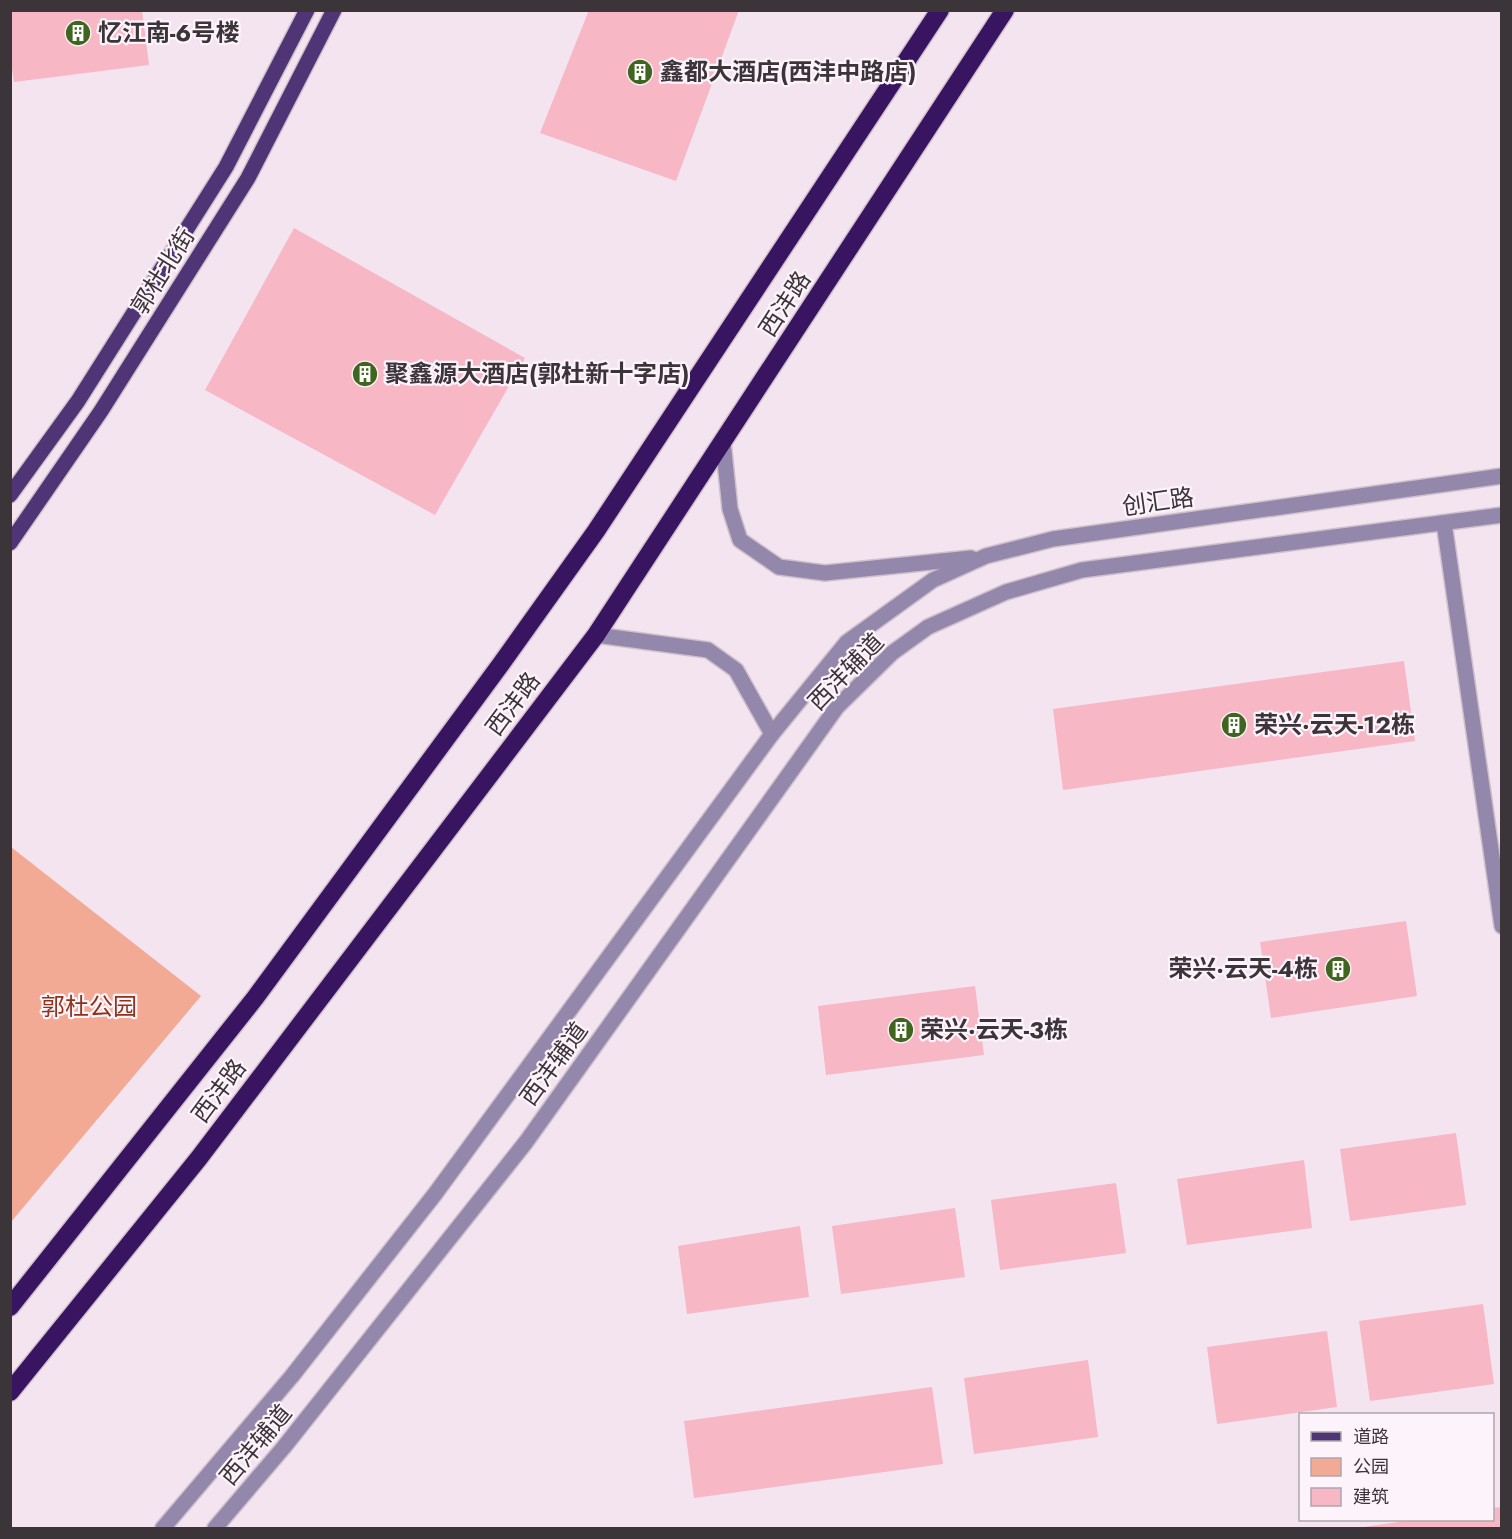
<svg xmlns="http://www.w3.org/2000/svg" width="1512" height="1539" font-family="Jost,'Noto Sans SC',sans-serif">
<rect width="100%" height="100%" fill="#f4e4f0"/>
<polygon fill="#f2aa95" points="11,847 201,996 11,1222"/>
<g fill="#f7b7c5">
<polygon points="10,10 142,10 149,65 14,82 10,56"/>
<polygon points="589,10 739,10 676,181 540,133"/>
<polygon points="294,228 525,358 435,515 205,390"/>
<polygon points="1404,661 1415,741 1063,790 1053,709"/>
<polygon points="1406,921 1417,996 1271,1018 1260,942"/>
<polygon points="975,986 984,1055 826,1075 818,1006"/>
<polygon points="1456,1133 1466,1205 1350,1221 1340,1149"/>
<polygon points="1304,1160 1312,1228 1187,1245 1177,1179"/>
<polygon points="1116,1183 1126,1253 1000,1270 991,1200"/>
<polygon points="955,1208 965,1277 841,1294 832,1226"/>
<polygon points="800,1226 809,1297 687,1314 678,1246"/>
<polygon points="1483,1304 1494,1384 1370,1401 1359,1321"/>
<polygon points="1327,1331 1337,1407 1217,1424 1207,1347"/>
<polygon points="1088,1360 1098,1437 974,1454 964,1378"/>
<polygon points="932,1387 943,1464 694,1498 684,1421"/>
<polygon points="1502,1507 1502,1528 1357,1528 1412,1520 1492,1520 1492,1508"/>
</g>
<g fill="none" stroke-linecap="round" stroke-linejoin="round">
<g stroke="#cfc1cb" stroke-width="18">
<g id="minor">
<polyline points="723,442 730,509 740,540 779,567 825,573 971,558"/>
<polyline points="1444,523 1502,926"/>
<polyline points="596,635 708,650 736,670 772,734"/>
<polyline points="163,1528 292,1376 435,1194 772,734 847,642 933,580 986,556 1053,539 1502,476"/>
<polyline points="215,1528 284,1447 526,1142 837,707 892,653 928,627 1006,592 1082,570 1502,515"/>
</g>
</g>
<g stroke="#cfc1cb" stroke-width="18">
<g id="major">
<polyline points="10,495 78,401 226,167 307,10"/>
<polyline points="10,543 101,411 248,178 334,10"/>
</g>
</g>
<g stroke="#cfc1cb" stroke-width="21">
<g id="highway">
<polyline points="10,1307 255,998 501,664 596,531 940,10"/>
<polyline points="10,1392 199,1158 596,635 1005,10"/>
</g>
</g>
<use href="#minor" stroke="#9487ac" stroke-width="15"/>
<use href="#major" stroke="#503576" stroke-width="15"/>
<use href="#highway" stroke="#391461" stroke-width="18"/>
</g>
<defs>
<g id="building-disc" transform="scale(1.35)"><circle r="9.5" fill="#3f651e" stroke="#fdf3fb"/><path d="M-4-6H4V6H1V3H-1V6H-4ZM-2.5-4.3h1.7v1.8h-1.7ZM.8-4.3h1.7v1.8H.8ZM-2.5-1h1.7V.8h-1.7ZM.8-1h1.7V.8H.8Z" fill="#fff"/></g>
</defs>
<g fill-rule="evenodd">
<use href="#building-disc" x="78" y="33"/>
<use href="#building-disc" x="640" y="72"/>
<use href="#building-disc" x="365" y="374"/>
<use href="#building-disc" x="1234" y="725"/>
<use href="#building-disc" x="1338" y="969"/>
<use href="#building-disc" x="901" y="1030"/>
</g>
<g text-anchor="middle" stroke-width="4.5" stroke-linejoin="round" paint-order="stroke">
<g font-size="24" font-weight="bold" fill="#3b3439" stroke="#fdf3fb" text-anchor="start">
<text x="98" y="41">忆江南-6号楼</text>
<text x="660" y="80">鑫都大酒店(西沣中路店)</text>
<text x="385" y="382">聚鑫源大酒店(郭杜新十字店)</text>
<text x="1254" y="733">荣兴·云天-12栋</text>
<text x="1318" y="977" text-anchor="end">荣兴·云天-4栋</text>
<text x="920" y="1038">荣兴·云天-3栋</text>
</g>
<g font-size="24" fill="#3b3439" stroke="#fdf3fb">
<text transform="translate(163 271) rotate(-58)" y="8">郭杜北街</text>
<text transform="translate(785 304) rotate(-57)" y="8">西沣路</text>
<text transform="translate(1158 502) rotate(-8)" y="8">创汇路</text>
<text transform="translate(846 672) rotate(-46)" y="8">西沣辅道</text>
<text transform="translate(513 704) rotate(-53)" y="8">西沣路</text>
<text transform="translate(554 1064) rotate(-54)" y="8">西沣辅道</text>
<text transform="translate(219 1091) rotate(-53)" y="8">西沣路</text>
<text transform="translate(256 1445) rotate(-50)" y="8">西沣辅道</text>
</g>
<g font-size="24" fill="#8c3419" stroke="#fdf3fb">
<text x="89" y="1015">郭杜公园</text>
</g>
</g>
<rect width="1512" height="1539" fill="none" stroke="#3b3439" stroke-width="24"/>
<rect x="1299" y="1413" width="195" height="108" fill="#fdf3fb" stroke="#afa7ad" stroke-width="1.5"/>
<rect x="1311" y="1432" width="30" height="9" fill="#503576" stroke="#afa7ad" stroke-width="1.5"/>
<text x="1353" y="1443" font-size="18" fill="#3b3439">道路</text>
<rect x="1311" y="1458" width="30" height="18" fill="#f2aa95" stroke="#afa7ad" stroke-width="1.5"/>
<text x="1353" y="1473" font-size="18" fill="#3b3439">公园</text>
<rect x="1311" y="1488" width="30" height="18" fill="#f7b7c5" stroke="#afa7ad" stroke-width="1.5"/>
<text x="1353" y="1503" font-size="18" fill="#3b3439">建筑</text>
</svg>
